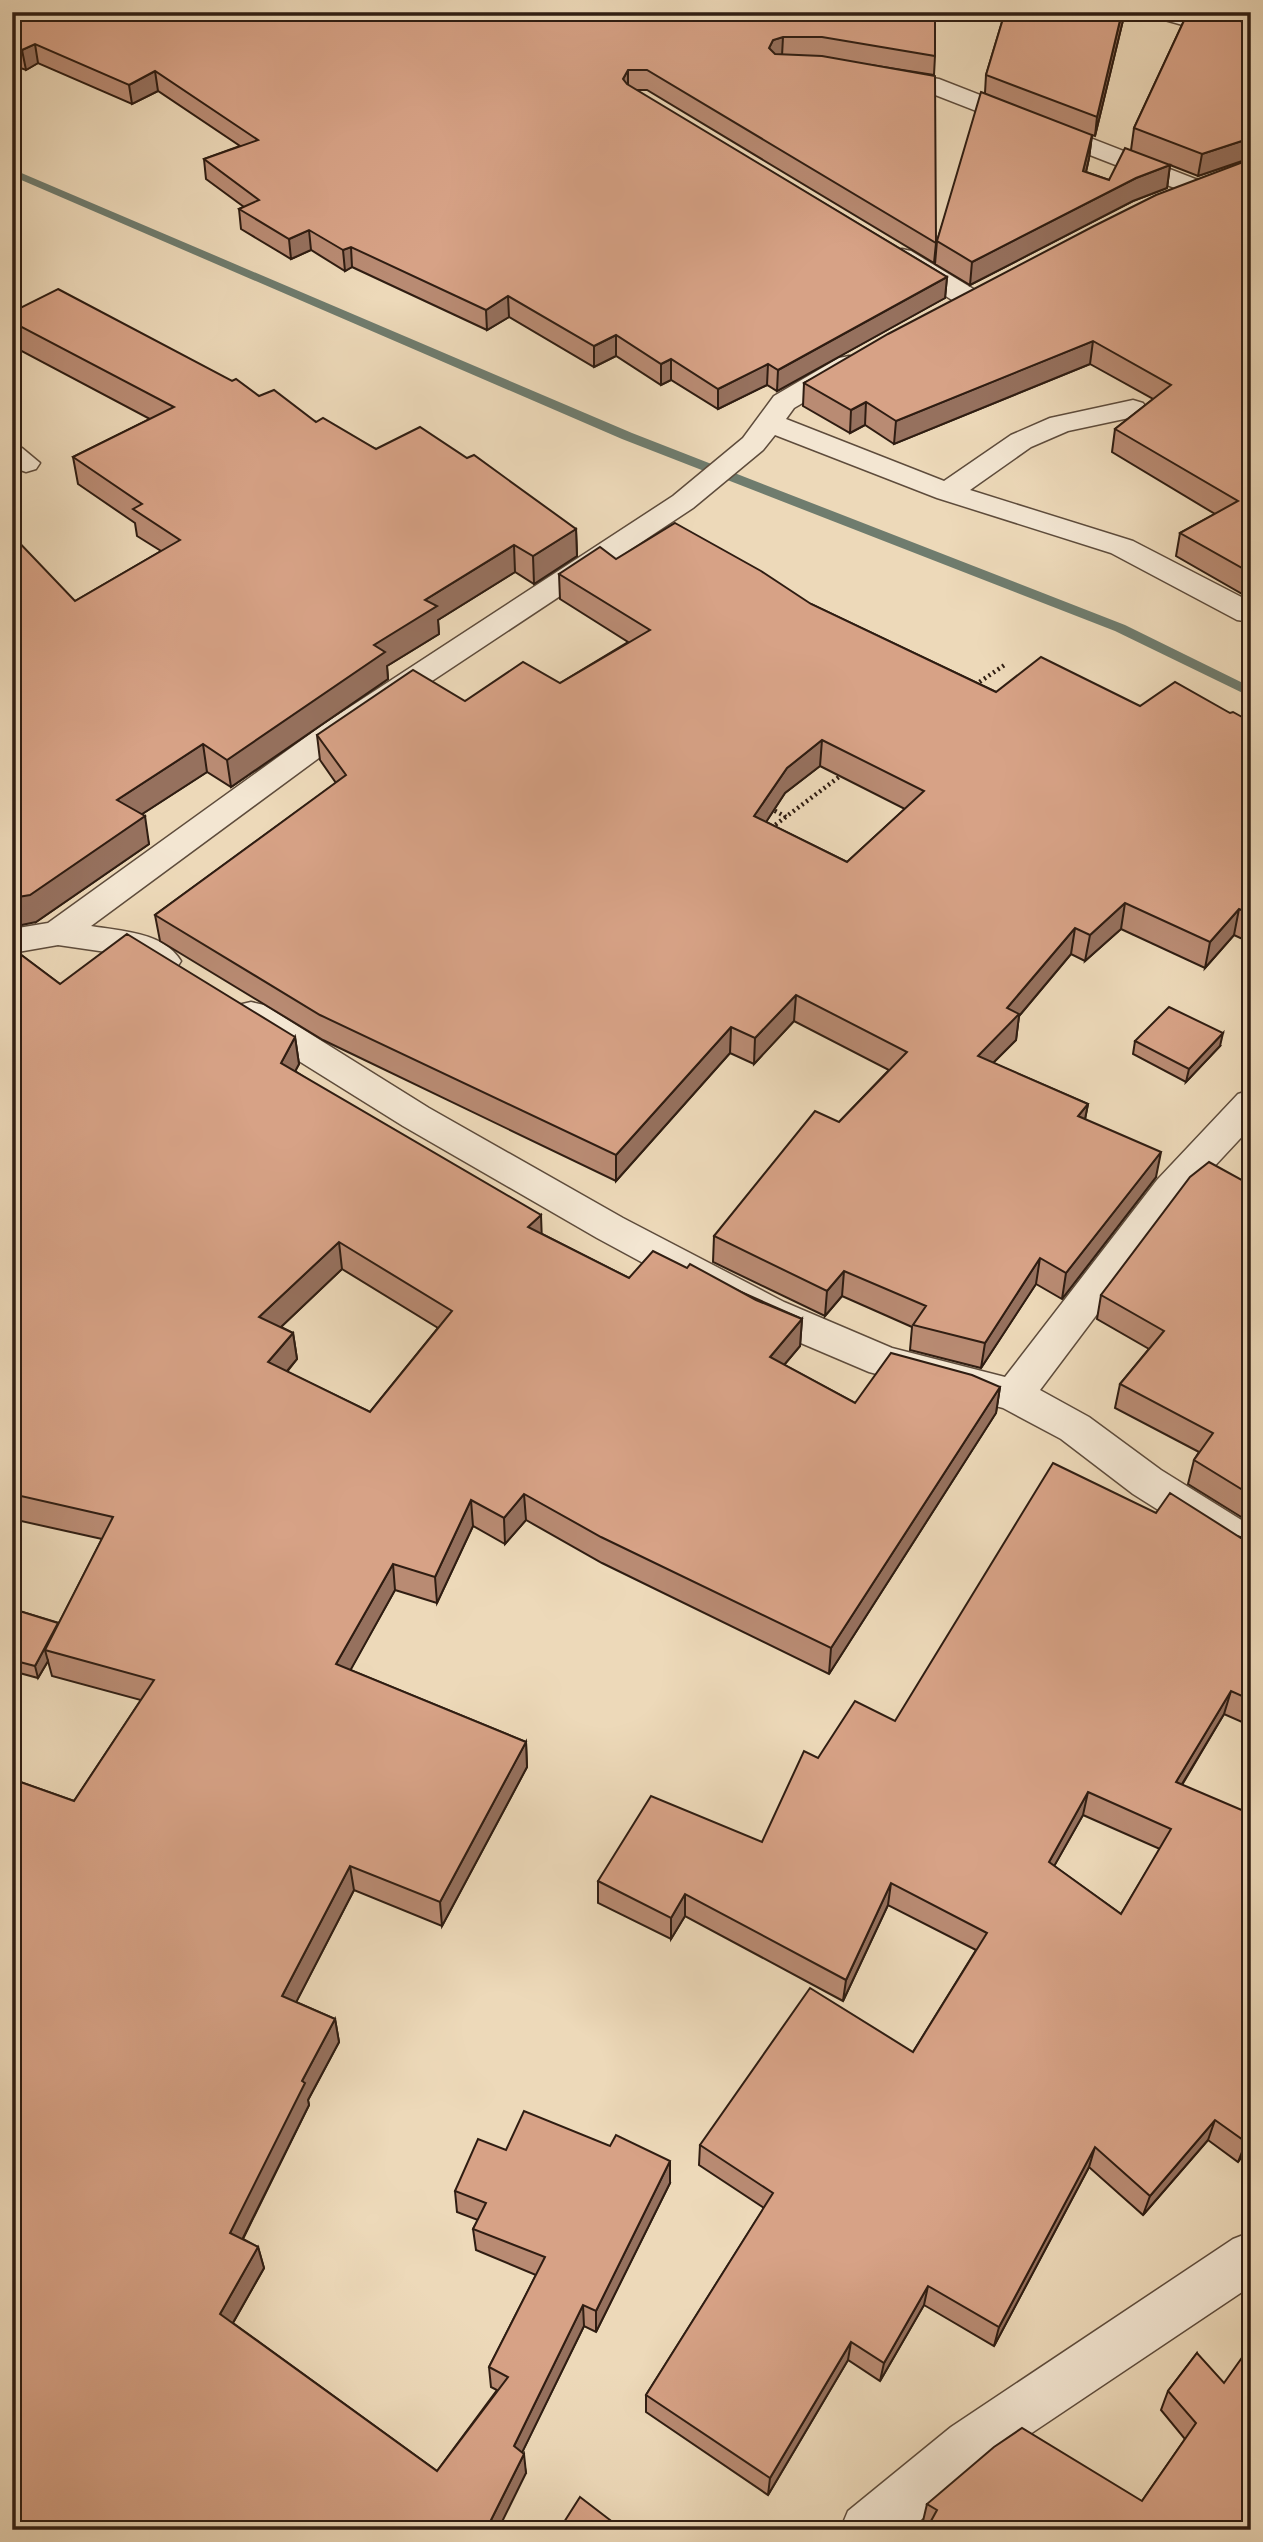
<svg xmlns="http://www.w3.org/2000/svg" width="1263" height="2542" font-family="'Gentium Book Plus',serif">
<rect width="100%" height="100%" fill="#edd9b9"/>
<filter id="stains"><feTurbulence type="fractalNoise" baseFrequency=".00286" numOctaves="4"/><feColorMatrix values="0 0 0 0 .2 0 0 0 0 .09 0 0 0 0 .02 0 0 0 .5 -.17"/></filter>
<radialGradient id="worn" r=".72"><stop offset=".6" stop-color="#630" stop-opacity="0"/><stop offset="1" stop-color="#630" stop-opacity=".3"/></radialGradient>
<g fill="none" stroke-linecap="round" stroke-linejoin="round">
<polygon fill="#6f7c6e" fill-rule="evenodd" points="12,169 632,433 1125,625 1251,687 1251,697 1115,631 622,439 12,176"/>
<g stroke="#5e4c3c" stroke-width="3">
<g id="street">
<polygon points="1150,12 1189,12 1251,29 1251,44 1154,17"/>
<polygon points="883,70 939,79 1203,182 1207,187 1203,192 1185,192 925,91 874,82 871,77 874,72"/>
<polygon points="902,249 911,251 980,293 984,299 980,305 960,305 893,263 889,257 893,251"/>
<path d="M849,356L859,358L863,364L859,370L794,408L786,419L944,481L1011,435L1050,418L1133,400L1143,403L1147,409L1143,415L1068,431L1031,447L970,490L1133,541L1251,602V622L1237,620L1111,553L937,498L775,435L763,450L693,508L346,738L91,926C120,931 164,932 181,961L176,969L164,973L127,955L58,945L12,953V929L48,923L324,724L673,496L743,438L774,396L839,358Z"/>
<polygon points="12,445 22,448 40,463 36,469 26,472 12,467"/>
<polygon points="251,1002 264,1005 429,1108 623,1218 784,1302 892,1348 1005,1377 1157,1180 1238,1094 1251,1090 1251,1127 1183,1200 1040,1390 1089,1417 1161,1470 1251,1526 1251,1564 1236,1559 1133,1494 1061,1439 1003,1408 869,1372 756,1324 597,1238 403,1126 238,1023 233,1014 238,1005"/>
<polygon points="1251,2232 1251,2286 987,2463 909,2530 840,2530 848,2511 951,2427 1233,2239"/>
</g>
</g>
<g stroke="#2f1d12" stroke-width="4.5" stroke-dasharray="2 3.5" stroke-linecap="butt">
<polyline points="975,685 1006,664"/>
<polyline points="770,808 786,817"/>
<polyline points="771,828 843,774"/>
</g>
<use href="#street" fill="#f3e6d2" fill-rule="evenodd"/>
</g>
<g fill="#b98b73" stroke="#2f1d12" stroke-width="2" fill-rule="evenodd">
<polygon points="12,12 269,20 935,12 935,56 934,75 871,65 936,243 934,263 647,90 635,90 947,277 945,298 777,391 767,385 718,409 671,380 661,385 616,356 594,367 509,317 487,330 352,267 345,271 311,250 291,259 241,229 239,209 244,207 206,179 204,159 240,146 158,91 132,104 38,63 26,70 12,65"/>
<polygon points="1005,12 1125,12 1095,136 1092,135 1089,158 1086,172 1109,180 1131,150 1134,128 1188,12 1251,12 1251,158 1198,176 1170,165 1167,188 1133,201 970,285 935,264 937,241 985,93 986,75"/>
<polygon points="1251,159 1251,599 1176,556 1180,533 1215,514 1112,452 1115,429 1153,399 1090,364 894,444 865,425 850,433 803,406 804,383"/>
<polygon points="12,312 259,396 376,449 576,529 577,556 534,584 515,572 438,620 439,634 387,666 388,679 231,787 207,772 142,814 149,844 36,922 75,601 161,551 137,536 135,523 78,484 73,457 150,419 12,346"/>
<path d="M616,559L811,604L996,692L1140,706L1230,713L1251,722V943L1234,935L1205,968L1121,929L1085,961L1071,954L1019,1016L1016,1040L993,1063L1088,1104L1085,1119L1156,1177L1062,1299L1036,1284L981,1368L910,1350L912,1327L842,1296L825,1316L713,1262L714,1236L839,1122L889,1070L794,1021L754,1064L730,1053L616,1181L323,1040L160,941L155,915L336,783L320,760L317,735L465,701L560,683L628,642L560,599L559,574ZM820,766L905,809L847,862L766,822L785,793Z"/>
<path d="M12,948L60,984L295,1037L299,1064L295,1071L542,1234L629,1278L687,1268L802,1319L800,1346L784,1365L855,1403L1000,1387L996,1413L829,1674L602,1563L526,1520L505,1544L473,1526L437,1603L395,1590L350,1670L526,1742L527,1767L442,1926L354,1890L296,2002L335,2019L339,2042L308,2100L309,2105L243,2239L258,2247L264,2268L233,2323L437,2471L497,2390L491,2387L489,2367L536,2275L476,2250L473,2229L478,2220L457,2212L455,2191L506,2150L670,2183L596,2332L584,2326L522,2452L526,2473L12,2530V1779L74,1801L141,1700L52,1676L48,1661L38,1678L12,1671L13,1609L59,1623L102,1539L12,1519ZM342,1269L438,1328L370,1412L287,1372L297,1359L293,1333L281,1327Z"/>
<polygon points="1135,1041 1220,1046 1186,1082 1133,1054"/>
<polygon points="1251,1185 1251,1523 1188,1484 1194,1460 1199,1452 1115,1408 1120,1384 1149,1349 1097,1319 1101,1295"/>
<path d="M1156,1513L1251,1540V1726L1224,1714L1182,1785L1251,2143L1238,2162L1208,2140L1143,2215L1089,2167L994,2346L924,2305L880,2381L848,2360L768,2495L646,2412V2395L764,2208L699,2165L700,2145L913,2052L976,1950L888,1905L843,2001L685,1916L671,1939L598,1903V1881L762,1842L818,1758L895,1721ZM1083,1815L1160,1849L1121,1914L1054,1866Z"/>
<polygon points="1197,2353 1251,2530 929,2525 923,2521 927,2504 1142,2501 1185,2439 1161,2410 1168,2391"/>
</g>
<g fill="#96715e" stroke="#2f1d12" stroke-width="2">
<polygon points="1122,12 1125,12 1095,136 1097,117"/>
<polygon points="783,37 782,56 772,60 769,48 773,40"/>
<polygon points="35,44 38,63 26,70 22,50"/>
<polygon points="628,70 628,89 623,79"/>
<polygon points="155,71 158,91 132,104 129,85"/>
<polygon points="1092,135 1089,158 1081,194 1083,171"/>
<polygon points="1251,138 1251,158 1198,176 1202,154"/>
<polygon points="1170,165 1167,188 1133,201 970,285 972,262 1136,178"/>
<polygon points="309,230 311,250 291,259 289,239"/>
<polygon points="351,247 352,267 345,271 343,250"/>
<polygon points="947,277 945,298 777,391 778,370"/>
<polygon points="508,296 509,317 487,330 486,310"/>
<polygon points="616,335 616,356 594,367 594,346"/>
<polygon points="1093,341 1090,364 894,444 896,421"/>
<polygon points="671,359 671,380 661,385 661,364"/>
<polygon points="768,364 767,385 718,409 718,389"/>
<polygon points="866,402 865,425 850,433 851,410"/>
<polygon points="576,529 577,556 534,584 533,556"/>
<polygon points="514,545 515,572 438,620 439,634 387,666 388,679 231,787 227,760 374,645 425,600"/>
<polygon points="822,740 820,766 785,793 753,842 754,816 787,768"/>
<polygon points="203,744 207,772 122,827 117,800"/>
<polygon points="145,816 149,844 36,922 12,927 12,898"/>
<polygon points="1125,903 1121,929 1085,961 1090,935"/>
<polygon points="1239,909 1234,935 1205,968 1210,942"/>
<polygon points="1075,928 1071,954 1019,1016 1016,1040 974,1082 978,1056 1007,1008"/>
<polygon points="796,995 794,1021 754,1064 755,1038"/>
<polygon points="731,1027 730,1053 616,1181 616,1155"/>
<polygon points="1223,1033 1220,1046 1186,1082 1189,1069"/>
<polygon points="295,1037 299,1064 285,1091 281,1063"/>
<polygon points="1088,1104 1083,1129 1078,1116"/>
<polygon points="1161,1152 1156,1177 1062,1299 1066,1273"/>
<polygon points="541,1215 542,1242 528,1227"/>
<polygon points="339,1242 342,1269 263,1344 259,1317"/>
<polygon points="1040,1258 1036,1284 981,1368 985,1343"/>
<polygon points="844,1271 842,1296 825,1316 827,1291"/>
<polygon points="802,1319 800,1346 768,1384 770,1357"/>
<polygon points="293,1333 297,1359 272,1389 268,1362"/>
<polygon points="1000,1387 996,1413 829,1674 831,1648"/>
<polygon points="524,1494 526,1520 505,1544 504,1518"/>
<polygon points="471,1500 473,1526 437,1603 435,1577"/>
<polygon points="393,1564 395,1590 340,1689 336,1664"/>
<polygon points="58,1623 45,1650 48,1661 38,1678 35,1666"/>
<polygon points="1231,1691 1224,1714 1170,1804 1176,1782"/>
<polygon points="526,1742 527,1767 442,1926 440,1902"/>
<polygon points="1088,1792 1083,1815 1044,1884 1049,1862"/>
<polygon points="350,1866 354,1890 287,2020 282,1996"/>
<polygon points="891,1883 888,1905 843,2001 846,1980"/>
<polygon points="685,1894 685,1916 671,1939 671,1918"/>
<polygon points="335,2019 339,2042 308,2100 309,2105 235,2254 230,2233 302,2081"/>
<polygon points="1215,2120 1208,2140 1143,2215 1150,2196"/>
<polygon points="1251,2134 1251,2143 1238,2162 1246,2142"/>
<polygon points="1095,2147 1089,2167 994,2346 999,2327"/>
<polygon points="670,2161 670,2183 596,2332 596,2311"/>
<polygon points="258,2247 264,2268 226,2335 220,2314"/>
<polygon points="928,2286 924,2305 880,2381 884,2363"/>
<polygon points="583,2305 584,2326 516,2465 514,2446"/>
<polygon points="851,2342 848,2360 768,2495 770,2478"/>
<polygon points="524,2454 526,2473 498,2530 486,2530"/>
</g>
<g fill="#d7a286" stroke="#2f1d12" stroke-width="2" fill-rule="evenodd">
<polygon points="12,12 251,12 269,20 286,12 935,12 935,56 822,37 783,37 773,40 769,48 775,54 822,56 935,76 936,243 647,70 628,70 623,79 627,84 947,277 778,370 768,364 718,389 671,359 661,364 616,335 594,346 508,296 486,310 351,247 343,250 309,230 289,239 239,209 259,200 204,159 258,140 155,71 129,85 35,44 22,50 12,46"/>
<polygon points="1005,12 1122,12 1097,117 986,75"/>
<polygon points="1188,12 1208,12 1251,24 1251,138 1202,154 1134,128"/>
<polygon points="981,92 1092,135 1083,171 1109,180 1125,148 1170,165 1136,178 972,262 937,241"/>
<polygon points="1251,159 1251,573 1180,533 1238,501 1115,429 1171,385 1093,341 896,421 866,402 851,410 804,383 888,334 1094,226 1156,195"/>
<polygon points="58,289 232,381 236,379 259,396 274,390 316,422 323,418 376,449 420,427 467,458 474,455 576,529 533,556 514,545 425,600 437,606 374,645 385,652 227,760 203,744 117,800 145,816 30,895 12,898 12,535 75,601 180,540 133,509 142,504 73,457 174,407 12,322 12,312"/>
<path d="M675,523L761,571L811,604L996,692L1041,657L1140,706L1175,682L1230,713L1233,712L1251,722V914L1239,909L1210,942L1125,903L1090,935L1075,928L1007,1008L1019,1014L978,1056L1088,1104L1078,1116L1161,1152L1066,1273L1040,1258L985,1343L913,1325L926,1306L844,1271L827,1291L714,1236L815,1111L839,1122L907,1052L796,995L755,1038L731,1027L616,1155L320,1015L155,915L346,775L317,735L413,670L465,701L523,662L560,683L650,630L559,574L600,547L616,559ZM822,740L924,791L847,862L754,816L787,768Z"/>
<path d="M127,934L295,1037L281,1063L541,1215L528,1227L629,1278L653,1251L687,1268L690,1264L756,1300L802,1319L770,1357L855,1403L891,1353L972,1375L1000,1387L831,1648L601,1537L524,1494L504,1518L471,1500L435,1577L393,1564L336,1664L526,1742L440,1902L350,1866L282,1996L335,2019L302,2081L305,2083L230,2233L258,2247L220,2314L437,2471L508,2377L489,2367L545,2257L473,2229L486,2203L455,2191L478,2139L506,2150L524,2111L610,2146L616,2135L670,2161L596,2311L583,2305L514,2446L524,2454L486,2530H12V2263L16,2255L12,2254V2035L20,2023L12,2020V1779L74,1801L154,1680L45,1650L113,1517L12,1494V948L60,984ZM339,1242L452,1311L370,1412L268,1362L293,1333L259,1317Z"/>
<polygon points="1169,1007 1223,1033 1189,1069 1135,1041"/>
<polygon points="1209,1162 1251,1185 1251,1495 1194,1460 1213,1433 1120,1384 1164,1331 1101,1295 1190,1177"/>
<path d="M1053,1463L1156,1513L1170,1493L1241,1538L1251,1540V1700L1231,1691L1176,1782L1251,1814V2134L1246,2142L1215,2120L1150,2196L1095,2147L999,2327L928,2286L884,2363L851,2342L770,2478L646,2395L773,2193L700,2145L810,1988L913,2052L987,1933L891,1883L846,1980L685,1894L671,1918L598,1881L651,1796L762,1842L804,1751L818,1758L855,1701L895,1721ZM1088,1792L1171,1829L1121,1914L1049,1862Z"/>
<polygon points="13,1609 58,1623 35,1666 12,1660"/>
<polygon points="1251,2345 1251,2530 926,2530 937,2510 927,2504 994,2447 1022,2428 1142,2501 1196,2423 1168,2391 1197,2353 1224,2383"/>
<polygon points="580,2497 623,2530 559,2530"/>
</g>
<rect width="1263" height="2542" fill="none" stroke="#edd9b9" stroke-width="42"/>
<rect x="14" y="14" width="1235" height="2514" fill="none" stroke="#2f1d12" stroke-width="3.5"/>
<rect x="21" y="21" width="1221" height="2500" fill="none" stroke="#2f1d12" stroke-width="2"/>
<rect width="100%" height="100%" filter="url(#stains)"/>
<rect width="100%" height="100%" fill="url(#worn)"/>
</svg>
